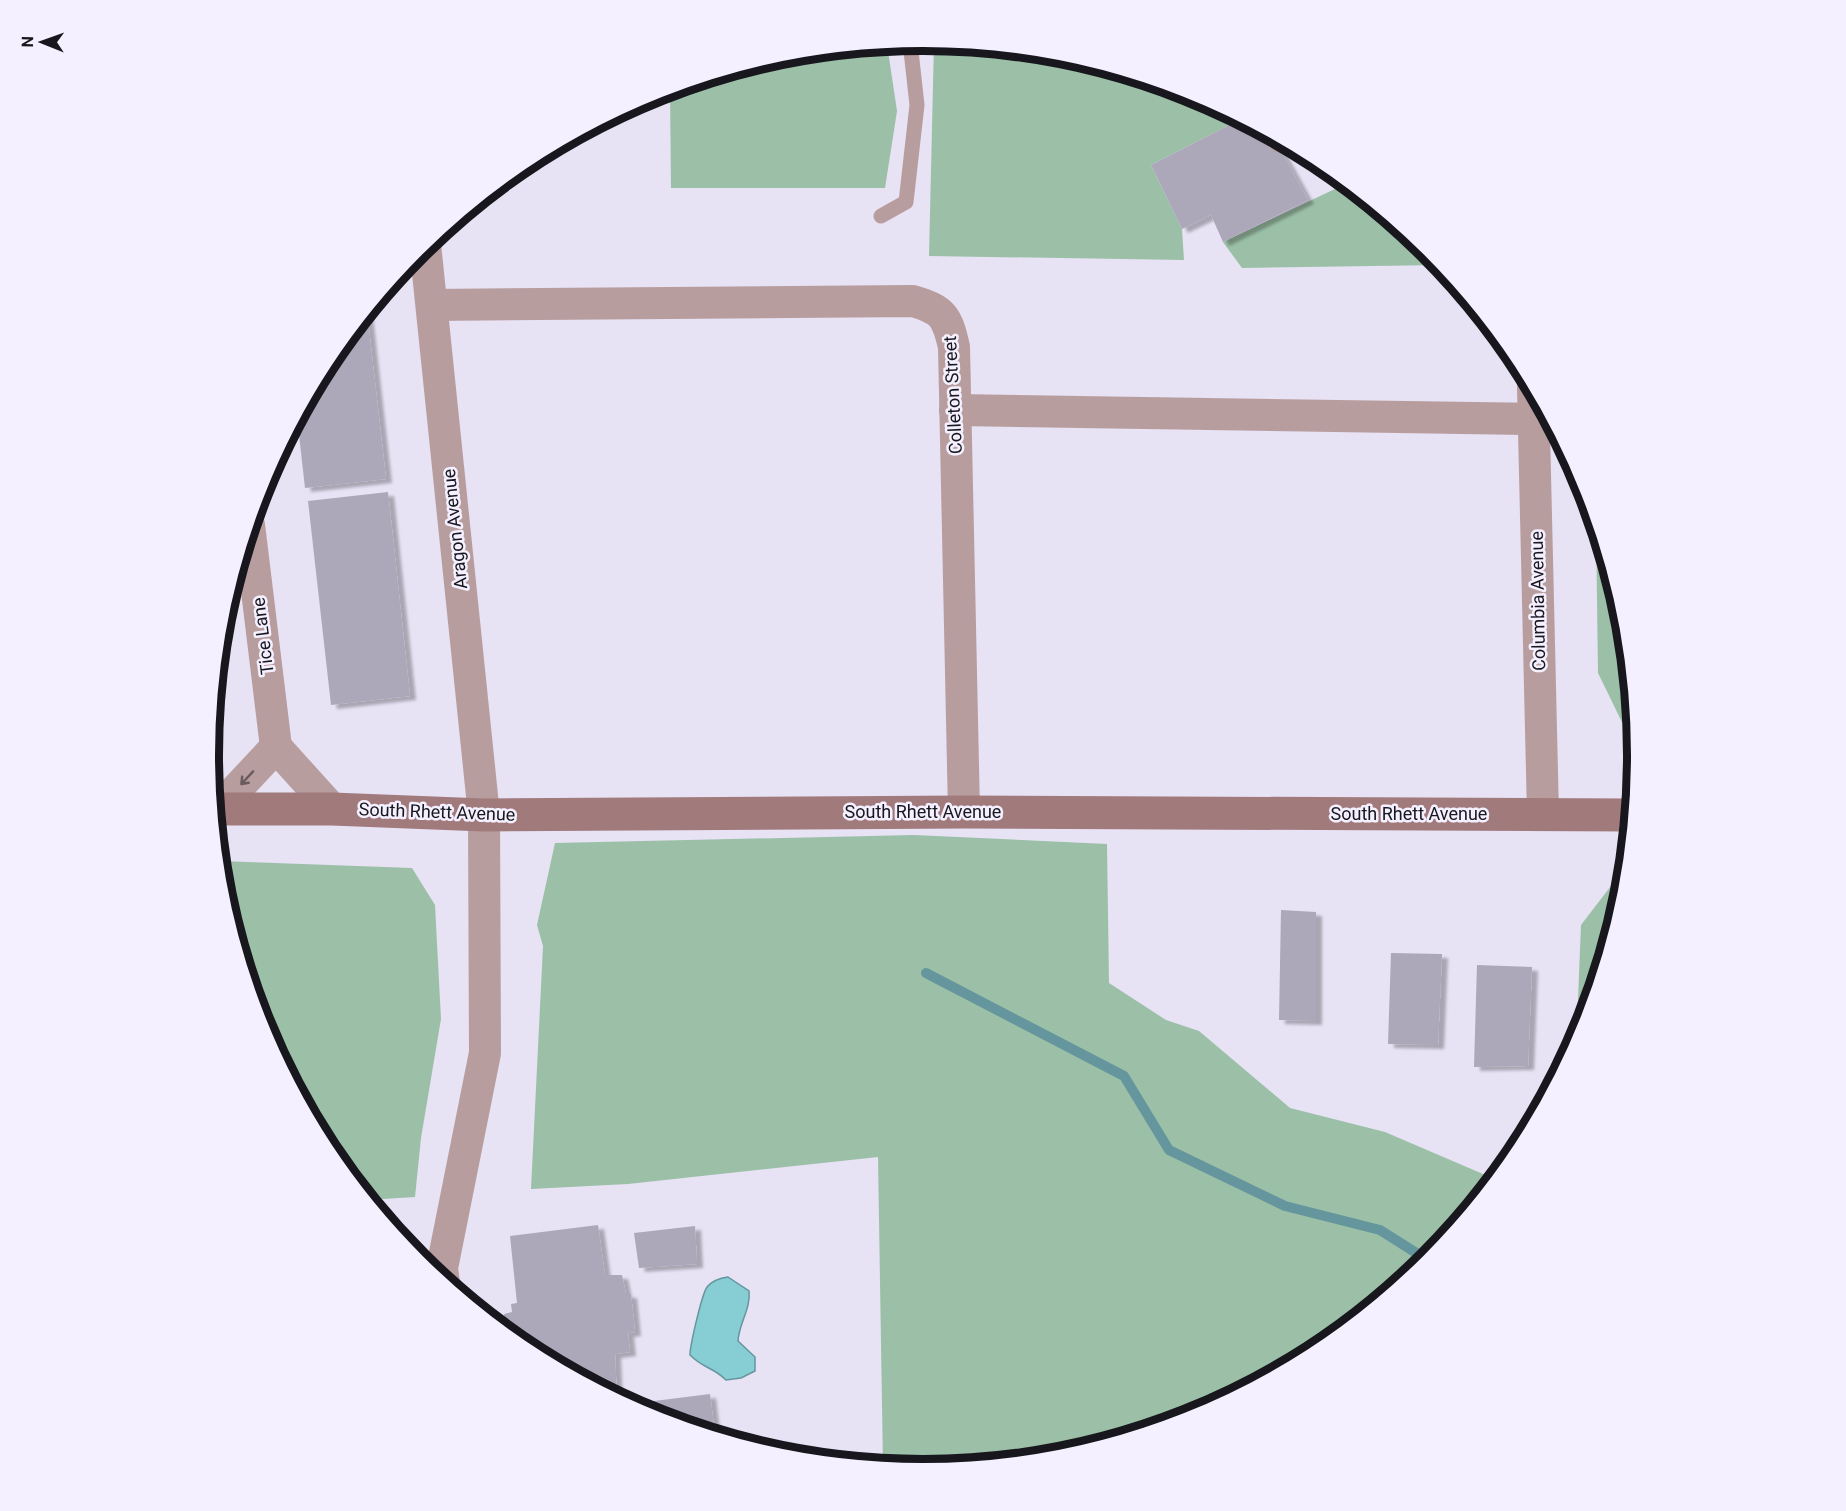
<svg xmlns="http://www.w3.org/2000/svg" width="1846" height="1511" font-family="Roboto,sans-serif">
<defs>
<filter id="shadow"><feDropShadow dx="6" dy="4" stdDeviation="1.5" flood-color="#0004"/></filter>
</defs>
<rect width="100%" height="100%" fill="#e7e2f4"/>
<g fill="#9bc0a7">
<polygon points="934,42 1063,54 1197,95 1241,119 1151,165 1182,229 1184,260 929,256"/>
<polygon points="887,44 897,111 885,188 671,188 670,89 784,54"/>
<polygon points="1339,176 1429,250 1441,265 1242,268 1223,242 1337,188"/>
<polygon points="1596,524 1624,616 1638,755 1598,673"/>
<polygon points="914,835 1107,844 1109,983 1166,1020 1199,1031 1290,1108 1385,1132 1483,1174 1501,1173 1428,1261 1320,1350 1196,1416 1062,1457 923,1470 883,1467 878,1157 628,1184 531,1189 543,946 537,925 555,843"/>
<polygon points="218,861 412,868 435,905 441,1019 421,1138 415,1197 367,1200 328,1152 262,1029 222,895"/>
<polygon points="1627,865 1624,895 1580,1037 1577,1024 1581,925"/>
</g>
<path fill="#86cdd4" stroke="#65969d" stroke-width="1.5" d="M728,1277L749,1291C751,1309 739,1323 738,1341L755,1357V1371L741,1378L726,1380C713,1367 704,1369 690,1355C690,1345 702,1294 707,1287C713,1280 720,1278 728,1277Z"/>
<g fill="none" stroke-linecap="round" stroke-linejoin="round">
<polyline stroke="#65969d" stroke-width="10" points="926,973 1124,1076 1169,1150 1285,1206 1380,1230 1429,1261"/>
</g>
<g fill="#aca8b9" filter="url(#shadow)">
<polygon points="1241,119 1273,136 1308,200 1223,242 1211,215 1182,229 1151,165"/>
<polygon points="367,312 386,479 305,488 297,417 329,358"/>
<polygon points="388,492 410,696 331,705 308,501"/>
<polygon points="1281,910 1316,912 1316,1021 1279,1020"/>
<polygon points="1391,953 1442,954 1438,1045 1388,1044"/>
<polygon points="1477,965 1532,967 1528,1066 1474,1067"/>
<polygon points="598,1225 605,1275 622,1275 626,1294 631,1294 635,1332 628,1333 630,1352 615,1354 617,1399 525,1350 506,1334 506,1330 504,1314 512,1312 511,1304 517,1303 510,1236"/>
<polygon points="695,1226 697,1264 639,1268 634,1233"/>
<polygon points="710,1394 715,1435 656,1418 654,1401"/>
</g>
<g fill="none" stroke-linecap="round" stroke-linejoin="round">
<g stroke="#b89d9e" stroke-width="15">
<polyline points="1278,145 1283,141"/>
<polyline points="881,216 906,202 917,105 910,42"/>
</g>
<g stroke="#b89d9e" stroke-width="32">
<polyline points="425,244 484,815 485,1053 442,1268 444,1283"/>
<path d="M432,305L913,301C943,310 947,316 954,347L964,812"/>
<polyline points="1533,388 1543,815"/>
<polyline points="955,410 1534,419"/>
<polyline points="249,525 276,747"/>
<polyline points="276,747 332,809"/>
<polyline points="218,809 276,747"/>
</g>
<polyline stroke="#a17a7c" stroke-width="33" points="213,809 332,809 484,815 964,812 1632,815"/>
</g>
<defs><path id="oneway-shaft" d="M-6 0H5M1.5-3L5.5 0L1.5 3" fill="none" stroke-width="1.6" stroke-linecap="round" stroke-linejoin="round" transform="scale(1.5)"/></defs>
<use stroke="#685a5e" href="#oneway-shaft" transform="translate(247 778) rotate(133)"/>
<g text-anchor="middle" stroke-width="5" stroke-linejoin="round" paint-order="stroke">
<g font-size="18" fill="#18171d" stroke="#f4f0ff">
<text transform="translate(953 395) rotate(-93)" y="6">Colleton Street</text>
<text transform="translate(455 529) rotate(-96)" y="6">Aragon Avenue</text>
<text transform="translate(1538 601) rotate(-91)" y="6">Columbia Avenue</text>
<text transform="translate(263 636) rotate(-97)" y="6">Tice Lane</text>
<text transform="translate(437 812) rotate(2)" y="6">South Rhett Avenue</text>
<text x="923" y="818">South Rhett Avenue</text>
<text x="1409" y="820">South Rhett Avenue</text>
</g>
</g>
<path d="M0 0H1846V1511H0ZM219 755a704 704 0 1 1 1408 0a704 704 0 1 1-1408 0Z" fill="#f4f0ff" fill-rule="evenodd"/>
<path fill="none" stroke="#18171d" stroke-width="8" d="M219 755a704 704 0 1 1 1408 0a704 704 0 1 1-1408 0Z"/>
<g transform="translate(42 42) rotate(271)" stroke="#f4f0ff" stroke-width="4.5" paint-order="stroke">
<path d="M0-4.5L10 22L0 15L-10 22Z" fill="#18171d"/>
<text y="-9" font-size="16" font-weight="bold" text-anchor="middle" fill="#18171d">N</text>
</g>
</svg>
